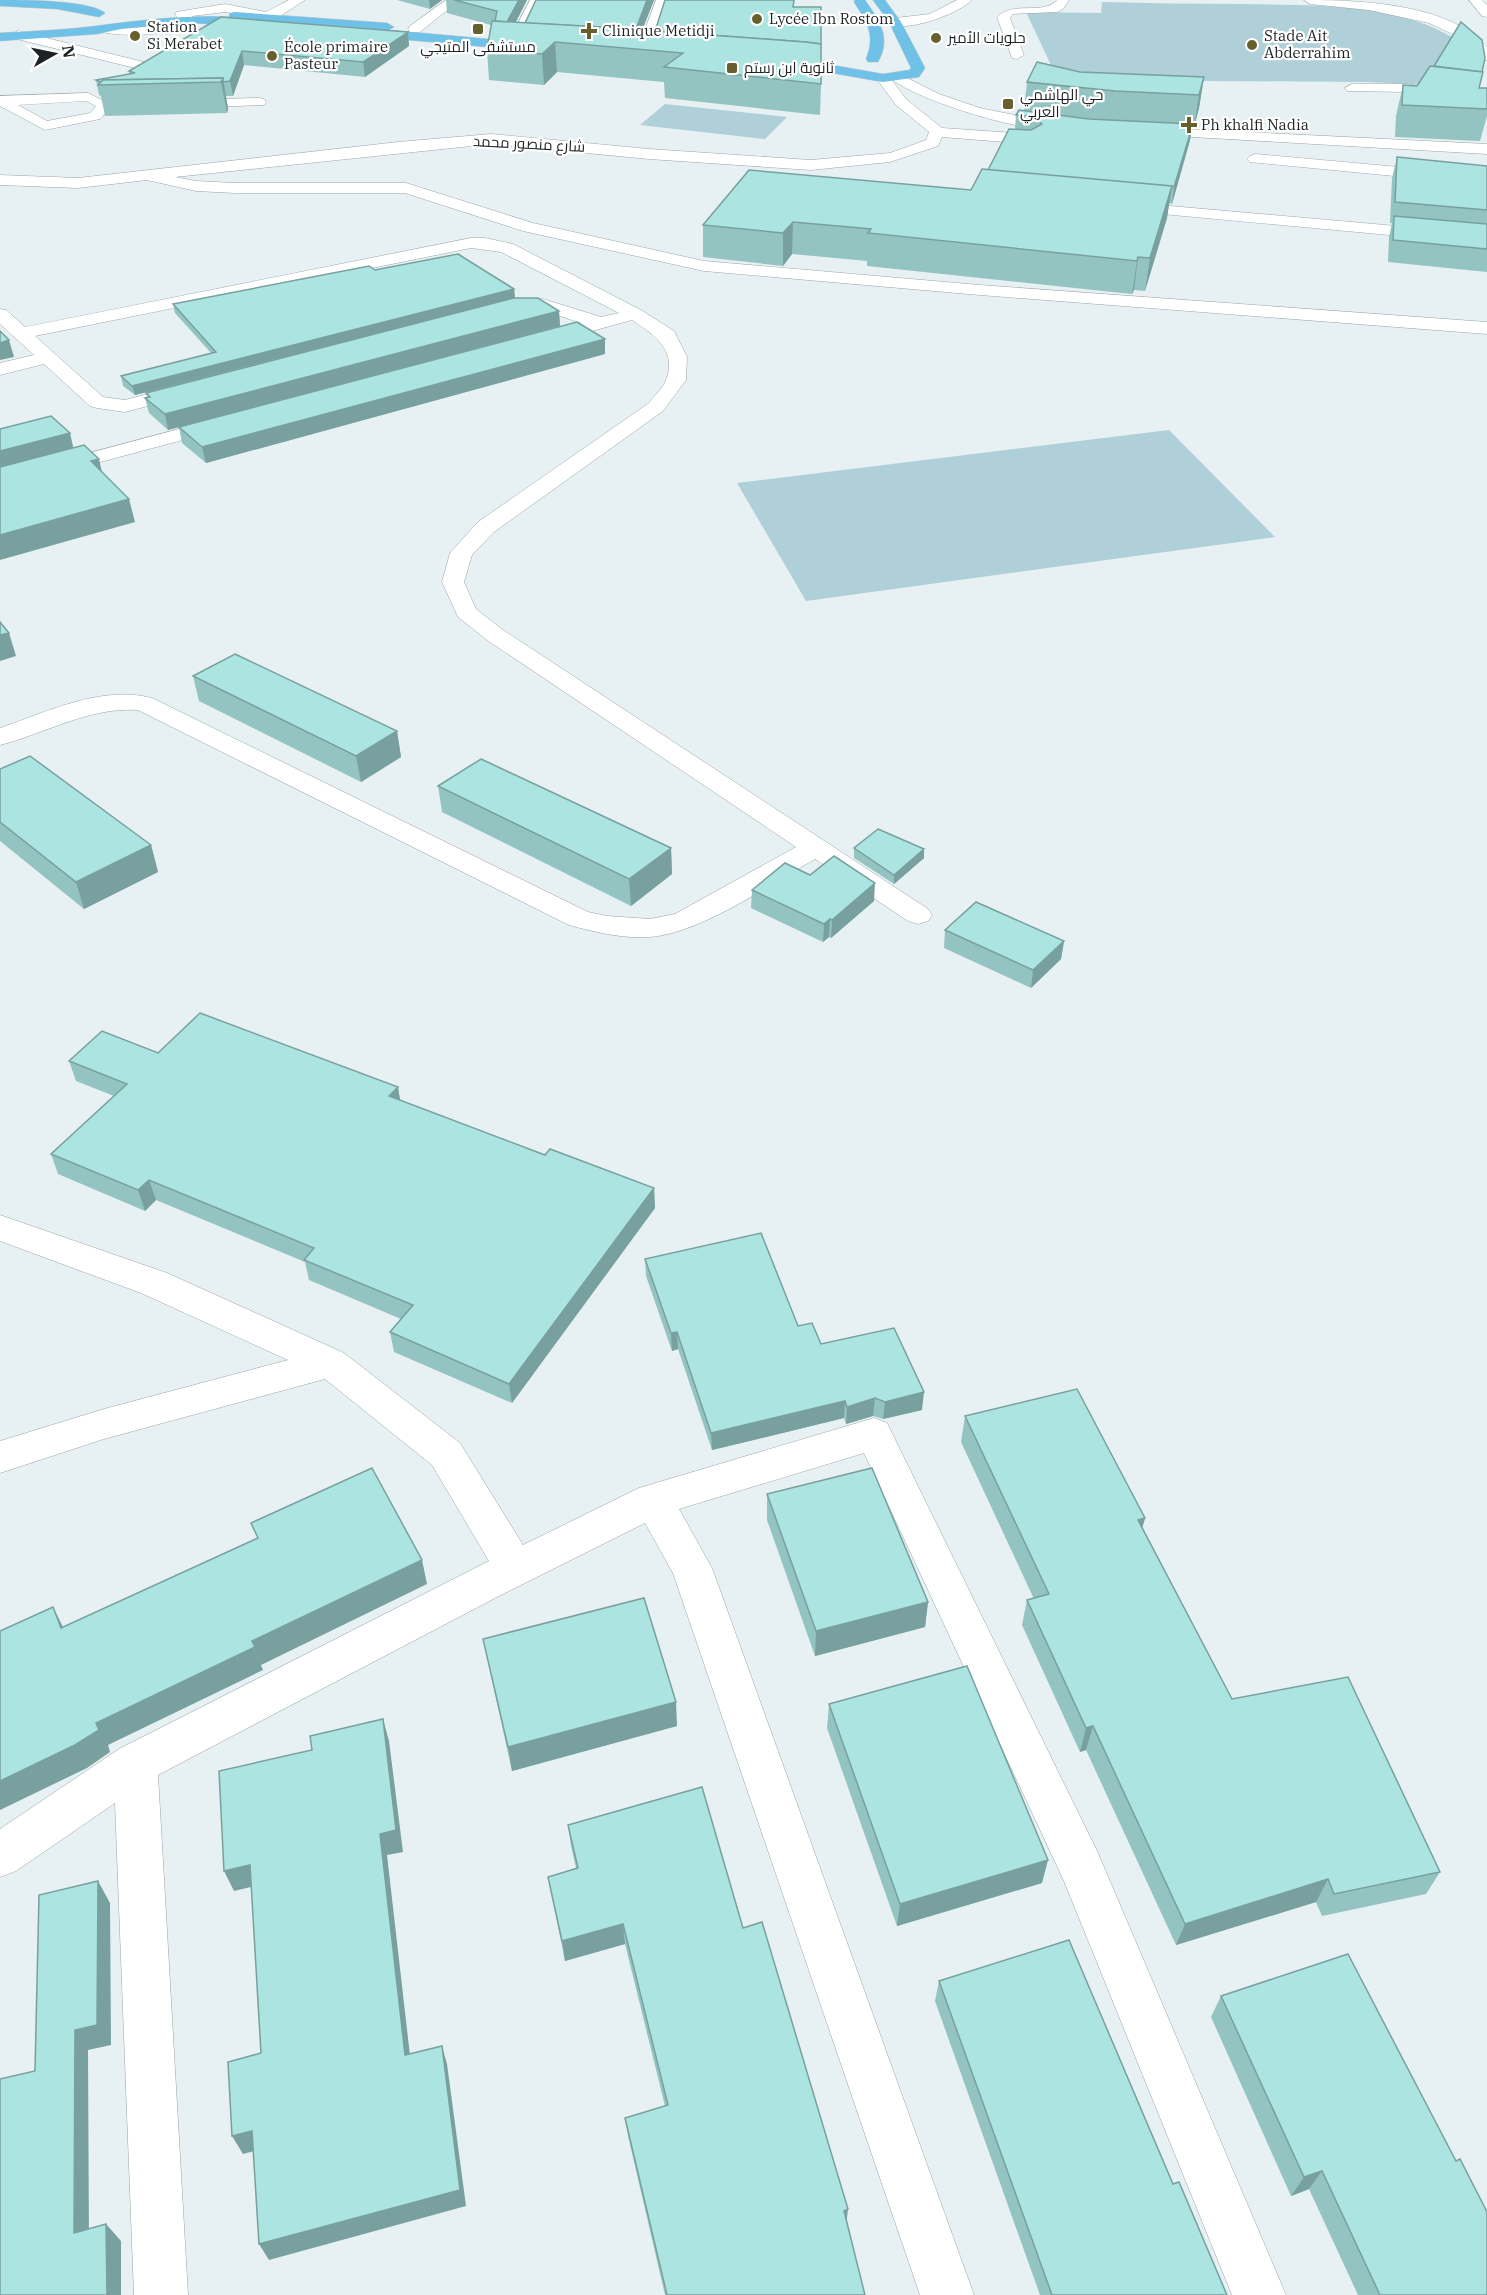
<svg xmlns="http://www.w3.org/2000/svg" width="1487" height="2295" font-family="'IBM Plex Serif',Cairo,serif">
<rect width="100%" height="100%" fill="#e7f0f2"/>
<g fill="#afd0d8">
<path d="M1102,2C1149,3 1195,4 1241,4C1312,6 1398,1 1460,42L1429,85L1368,82L1058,80L1026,12L1101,13Z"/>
<polygon points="665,104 787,117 765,139 640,125"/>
<polygon points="1169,430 1275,537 806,601 737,483"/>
</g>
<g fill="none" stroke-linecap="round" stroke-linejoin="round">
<g stroke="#9ca4a6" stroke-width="1">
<g id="minor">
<path d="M289,0H305L274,20L256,26L250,22L256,17L225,12L192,16L193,19C176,37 125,37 102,32L100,29C106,24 111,26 119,27C139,29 159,26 178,18L175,15L176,12L225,4L266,12Z"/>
<polygon points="446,0 460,0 420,32 410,32 408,29 410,26"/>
<polygon points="530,0 542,0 523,40 513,40 511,37"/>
<polygon points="656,0 668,0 653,46 646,56 636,56 634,53 639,46"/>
<path d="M957,0H972C960,13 903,35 889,22L895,18L930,14Z"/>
<path d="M1057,0H1069L1063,9L1057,12L1013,14L1010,18L1024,55L1017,59L1012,58L997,17C1015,0 1043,16 1057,0Z"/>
<path d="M1304,0C1358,0 1449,3 1487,47V60L1482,59L1463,39L1429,23L1369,10L1310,4Z"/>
<polygon points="1469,0 1482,0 1487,5 1487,17 1482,16"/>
<polygon points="18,31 148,63 150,66 143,70 13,38 11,35"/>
<path d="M897,73L939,94L980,108L1019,116L1061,121L1068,125C1052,144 907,98 890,77L892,74Z"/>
<polygon points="883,74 888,75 906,99 942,128 1030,134 1038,139 1030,144 942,137 938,146 890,162 811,170 649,159 491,144 175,177 196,181 235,183 406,183 533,223 704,261 980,285 1487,322 1487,334 980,295 704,271 523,231 405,193 235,193 196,191 147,180 78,188 0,185 0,175 78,178 398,142 491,134 649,149 811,160 890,153 926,140 929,132 896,105 876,78"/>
<polygon points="1352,84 1406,84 1471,93 1487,91 1487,99 1471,101 1406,92 1347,91 1345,88"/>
<path d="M88,93L112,105L100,119L45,130L0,106V96ZM86,101L96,106L90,113L47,121L18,105Z"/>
<polygon points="259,98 264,99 266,102 264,105 182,108 175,104 182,100"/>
<polygon points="1145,127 1487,144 1487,154 1140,134 1138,131 1140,128"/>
<polygon points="1255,154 1487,175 1487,185 1250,162 1247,159 1250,156"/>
<polygon points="1125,202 1487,234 1487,244 1119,210 1117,207"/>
<path d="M471,238H485L513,244L641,310L674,331L687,357L686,380L663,411L494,532L472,555L464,582L476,609L503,630L928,909L932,915L928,921L918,924L908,921L815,859C769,885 701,933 650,937C624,939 594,932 569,925L138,710C88,707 47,733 0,745V728C47,712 101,685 152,698L588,912L607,916L650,919L675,914L796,847L487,640L458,617L442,582L450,553L478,522L649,403C654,396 663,388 666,380C678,350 653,334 632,320L541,345L534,343L532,339L534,335L581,323L542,310L504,313L498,312L495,308L498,304L543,299L601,317L619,313L501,252L471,248L35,336L103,397L125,400L190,383L197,385L200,389L197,393L125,412L97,408L90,406L44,364L0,375V363L34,355L0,324V309L6,310L25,327Z"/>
<polygon points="224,417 231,419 234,423 231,427 0,489 0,477"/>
<polygon points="0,1215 167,1273 344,1353 460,1443 523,1545 639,1488 874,1418 887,1423 1098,1853 1286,2295 1232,2295 1064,1881 864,1453 679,1509 712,1568 974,2295 920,2295 673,1573 645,1523 499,1596 158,1775 188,2295 134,2295 115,1803 16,1871 0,1877 0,1829 119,1749 489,1561 432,1465 325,1379 104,1439 0,1473 0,1441 104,1409 288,1360 141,1293 0,1241"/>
</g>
</g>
<g stroke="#c9caca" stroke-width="1">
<g id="major">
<path d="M0,0C22,0 90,0 105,13L99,17L57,9L0,6Z"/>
<path d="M855,0H865C879,20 892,38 878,62H868L866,59C876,35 867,22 854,2Z"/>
<polygon points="873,0 885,0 901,22 925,68 919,77 883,82 832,73 776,67 769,63 776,59 832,65 883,74 909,70 911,68 889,22"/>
<path d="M235,12L387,23L394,27L389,30L533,43L540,47L533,51L363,36L356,32L360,29L264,22L258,26L187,23L121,29L97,34L0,41V33C32,31 65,30 96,26C142,20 183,15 229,17L230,13Z"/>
</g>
</g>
<use href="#minor" fill="#fff" fill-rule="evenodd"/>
<use href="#major" fill="#6fc1e7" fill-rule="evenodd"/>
</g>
<g fill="#94c4c2">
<polygon points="397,0 442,0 430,9"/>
<polygon points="446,0 527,0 516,22 525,23 654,0 642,30 655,31 794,7 821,84 820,115 665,98 664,82 557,72 544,85 489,80 487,49 491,25 447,13"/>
<polygon points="221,17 408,32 409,46 365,77 244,65 233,96 226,96 228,109 227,113 105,116 101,96 99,95 96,80 129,74 129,71"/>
<polygon points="1434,66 1479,88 1487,88 1487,116 1480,141 1395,137 1396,116 1403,85 1417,86"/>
<polygon points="1080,72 1204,77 1199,108 1194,127 1192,127 1190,140 1172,204 1169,203 1167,218 1145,291 1134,290 1132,294 1122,293 867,266 867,261 792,254 783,266 703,257 703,225 971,190 988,170 1015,129 1016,115 1024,110 1027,82"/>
<polygon points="1397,157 1487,166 1487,272 1388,262 1389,237 1392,223 1390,223 1392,178"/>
<polygon points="375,270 514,289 515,298 559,311 560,326 196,423 605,354 206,463 182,443 179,427 168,430 149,413 145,398 147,397 146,393 319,348 135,395 123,386 121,376 211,353 175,313 173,304"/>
<polygon points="193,676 397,731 401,757 361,782 199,701"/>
<polygon points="0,769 151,845 158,872 84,909 0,841"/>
<polygon points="438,786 671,848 672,874 631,906 442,812"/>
<polygon points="854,848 924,849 924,858 894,884 854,858"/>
<polygon points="810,875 874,901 831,938 829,937 823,942 751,908 752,890"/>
<polygon points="945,930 1064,941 1061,959 1031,988 944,948"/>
<polygon points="158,1053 398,1087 400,1100 545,1155 654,1188 655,1208 512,1403 394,1352 390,1332 401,1319 309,1280 305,1262 156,1200 145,1211 58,1174 51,1154 114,1096 76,1081 69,1061"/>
<polygon points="645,1259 798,1326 821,1344 922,1410 883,1419 873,1416 846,1424 844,1418 712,1450 678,1349 672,1351 646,1276"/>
<polygon points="965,1416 1145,1518 1142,1527 1232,1699 1440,1872 1426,1894 1322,1916 1316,1902 1176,1945 1086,1750 1080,1752 1022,1625 1027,1600 1034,1599 961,1442"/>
<polygon points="767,1494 928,1602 925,1627 815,1656 767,1520"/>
<polygon points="483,1639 677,1726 512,1771"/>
<polygon points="829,1704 1042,1883 897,1926 827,1728"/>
<polygon points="568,1825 743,1928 847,2221 865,2295 665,2295 628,2136 625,2118 665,2106 625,1944 565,1961 548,1877 576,1868 571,1846"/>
<polygon points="939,1981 1173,2184 1227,2295 1040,2295 935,2001"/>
<polygon points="1221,1996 1487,2295 1358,2295 1309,2189 1291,2196 1211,2017"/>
</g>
<g fill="#78a09e">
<polygon points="429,0 442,0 430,9"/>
<polygon points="519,0 527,0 509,35 508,20"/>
<polygon points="647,0 654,0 636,46 635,31"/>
<polygon points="408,32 409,46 365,77 363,62"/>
<polygon points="555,42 557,72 544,85 542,54"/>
<polygon points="242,51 244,65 233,96 230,81"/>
<polygon points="1204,77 1199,108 1194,127 1199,95"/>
<polygon points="223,78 228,109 227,113 221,82"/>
<polygon points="1193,124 1190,140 1172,204 1174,187"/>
<polygon points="1172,186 1167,218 1145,291 1150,258"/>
<polygon points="793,222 792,254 783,266 783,233"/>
<polygon points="1138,257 1134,290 1132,294 1137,261"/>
<polygon points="514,289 515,298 135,395 132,386"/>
<polygon points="559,311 560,326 168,430 165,414"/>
<polygon points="605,339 605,354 206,463 202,447"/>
<polygon points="9,340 14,357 0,360 0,343"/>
<polygon points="70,433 75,455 0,475 0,451"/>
<polygon points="99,459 104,481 91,461"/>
<polygon points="129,499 135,522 0,560 0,535"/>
<polygon points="9,633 16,656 0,661 0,635"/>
<polygon points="397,731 401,757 361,782 356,756"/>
<polygon points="151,845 158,872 84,909 76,882"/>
<polygon points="671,848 672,874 631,906 629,879"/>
<polygon points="924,849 924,858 894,884 894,875"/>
<polygon points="875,883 874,901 831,938 832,920"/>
<polygon points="830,919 829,937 823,942 824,924"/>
<polygon points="1064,941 1061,959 1031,988 1033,970"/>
<polygon points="398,1087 401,1107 389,1096"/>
<polygon points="149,1180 156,1200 145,1211 138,1190"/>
<polygon points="654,1188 655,1208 512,1403 509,1384"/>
<polygon points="677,1332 678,1349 672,1351 671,1333"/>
<polygon points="924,1392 922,1410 883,1419 885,1402"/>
<polygon points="875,1398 873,1416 846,1424 847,1407"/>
<polygon points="845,1401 844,1418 712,1450 711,1433"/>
<polygon points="1145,1518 1138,1544 1138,1520"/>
<polygon points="422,1560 427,1584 261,1665 263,1670 108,1745 110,1752 87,1768 0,1810 0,1781 96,1723 252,1641"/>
<polygon points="928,1602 925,1627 815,1656 816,1631"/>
<polygon points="53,1607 65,1631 61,1628"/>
<polygon points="676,1702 677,1726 512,1771 508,1747"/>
<polygon points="383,1719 389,1741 403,1852 387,1855 412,2073 405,2055 380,1834"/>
<polygon points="1093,1726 1086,1750 1080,1752 1086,1728"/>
<polygon points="1048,1860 1042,1883 897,1926 900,1904"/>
<polygon points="250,1865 259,1885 234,1891 224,1871"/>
<polygon points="1328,1879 1316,1902 1176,1945 1185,1924"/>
<polygon points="98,1881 110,1903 111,2045 88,2050 89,2250 74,2233 75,2030"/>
<polygon points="623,1924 625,1944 565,1961 562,1941"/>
<polygon points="442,2046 447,2064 466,2206 269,2260 259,2244"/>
<polygon points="252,2131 262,2149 243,2154 232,2136"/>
<polygon points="1322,2171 1309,2189 1291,2196 1304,2177"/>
<polygon points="848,2209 846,2226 844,2211"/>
<polygon points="106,2224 121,2241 121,2295 107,2295"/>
</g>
<g fill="#ace4e1" stroke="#78a09e" stroke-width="1.5">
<polygon points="454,0 519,0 508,20 508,22 495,21 497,11"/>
<polygon points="536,0 647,0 636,29 525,23"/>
<polygon points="665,0 794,0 793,7 821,7 821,44 805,42 655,31"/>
<polygon points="221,17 408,32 363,62 242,51 230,81 223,82 223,78 103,80 101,82 96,80 135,73 129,71"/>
<polygon points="492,21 602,27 805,42 821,44 821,84 664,67 683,53 555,42 542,54 487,49"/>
<polygon points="1461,22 1482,40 1485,58 1482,72 1434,66"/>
<polygon points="1037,62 1080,72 1204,77 1199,95 1115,91 1027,82"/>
<polygon points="1430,66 1483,72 1479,88 1487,88 1487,109 1402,105 1403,85 1417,86"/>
<polygon points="223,78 221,82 98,85 103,80"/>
<polygon points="1019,110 1089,119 1193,124 1174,187 988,170 1009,129 1031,130 1042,124 1033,116 1016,115"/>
<polygon points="1397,157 1487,166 1487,210 1395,202"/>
<polygon points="982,169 1172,186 1150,258 1138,257 1137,261 868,233 871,229 793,222 783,233 703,225 749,170 971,190"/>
<polygon points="1394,216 1487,224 1487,249 1393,240"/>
<polygon points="458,254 514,289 132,386 121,376 216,352 173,304 369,266 375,270"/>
<polygon points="514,298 538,298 559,311 165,414 145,398 150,397 146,393"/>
<polygon points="577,322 605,339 202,447 179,427"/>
<polygon points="0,331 9,340 0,343"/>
<polygon points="51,416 70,433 0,451 0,429"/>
<polygon points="84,445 99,459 91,461 129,499 0,535 0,467"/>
<polygon points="0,622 9,633 0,635"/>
<polygon points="235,654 397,731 356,756 193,676"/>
<polygon points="30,756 151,845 76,882 0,822 0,769"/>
<polygon points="481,759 671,848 629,879 438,786"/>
<polygon points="878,829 924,849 894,875 854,848"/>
<polygon points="834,856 875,883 832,920 830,919 824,924 752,890 785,863 810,875"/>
<polygon points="976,902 1064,941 1033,970 945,930"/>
<polygon points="200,1013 398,1087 389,1096 545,1155 550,1149 654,1188 509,1384 390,1332 413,1305 304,1260 314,1248 149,1180 138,1190 51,1154 127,1084 69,1061 102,1031 158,1053"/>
<polygon points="761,1233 798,1326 812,1323 821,1344 894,1328 924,1392 885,1402 875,1398 847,1407 845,1401 711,1433 677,1332 671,1333 645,1259"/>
<polygon points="1077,1389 1145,1518 1138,1520 1232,1699 1348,1677 1440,1872 1334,1894 1328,1879 1185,1924 1093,1726 1086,1728 1027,1600 1049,1594 965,1416"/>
<polygon points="372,1468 422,1560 252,1641 255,1647 96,1723 99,1730 75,1745 0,1781 0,1631 53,1607 61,1628 258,1538 251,1523"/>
<polygon points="872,1468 928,1602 816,1631 767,1494"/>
<polygon points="644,1598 676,1702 508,1747 483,1639"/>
<polygon points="967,1666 1048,1860 900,1904 829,1704"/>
<polygon points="383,1719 396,1830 380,1834 405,2055 442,2046 460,2190 259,2244 252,2131 232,2136 228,2062 261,2053 250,1865 224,1871 219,1771 312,1750 310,1736"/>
<polygon points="702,1787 743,1928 762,1922 848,2209 844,2211 865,2295 667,2295 625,2118 668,2105 623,1924 562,1941 548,1877 578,1868 568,1825"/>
<polygon points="98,1881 97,2025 75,2030 74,2233 106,2224 107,2295 0,2295 0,2079 35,2071 39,1895"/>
<polygon points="1069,1940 1173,2184 1179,2182 1227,2295 1052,2295 939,1981"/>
<polygon points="1348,1954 1456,2161 1460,2159 1487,2212 1487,2295 1380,2295 1322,2171 1304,2177 1221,1996"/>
</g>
<g fill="#66602c" stroke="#fff" stroke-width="2">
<circle cx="757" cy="19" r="6"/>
<rect x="472" y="23" width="12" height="12" rx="3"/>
<path d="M586 22h6v6h6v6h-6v6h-6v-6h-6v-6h6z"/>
<circle cx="135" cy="36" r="6"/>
<circle cx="936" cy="38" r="6"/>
<circle cx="1252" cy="45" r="6"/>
<circle cx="272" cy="56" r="6"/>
<rect x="726" y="62" width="12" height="12" rx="3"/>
<rect x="1002" y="98" width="12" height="12" rx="3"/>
<path d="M1186 116h6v6h6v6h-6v6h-6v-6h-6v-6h6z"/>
</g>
<g text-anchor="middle" stroke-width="4.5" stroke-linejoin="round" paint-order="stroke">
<g font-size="15" fill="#1f2223" stroke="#fff" text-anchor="start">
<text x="769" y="24">Lycée Ibn Rostom</text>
<text x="147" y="32">Station<tspan x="147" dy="17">Si Merabet</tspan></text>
<text x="602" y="36">Clinique Metidji</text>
<text x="1264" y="41">Stade Ait<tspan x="1264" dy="17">Abderrahim</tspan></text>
<text x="948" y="43">حلويات الأمير</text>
<text x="284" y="52">École primaire<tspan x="284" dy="17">Pasteur</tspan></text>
<text x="478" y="52" text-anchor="middle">مستشفى المتيجي</text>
<text x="744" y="73">ثانوية ابن رستم</text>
<text x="1020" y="100">حي الهاشمي<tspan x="1020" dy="17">العربي</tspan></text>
<text x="1201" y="130">Ph khalfi Nadia</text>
</g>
<g font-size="15" fill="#1f2223" stroke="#fff">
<text transform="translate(529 144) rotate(3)" y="5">شارع منصور محمد</text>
</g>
</g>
<g transform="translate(54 54) rotate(81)" stroke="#ffffff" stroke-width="4.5" paint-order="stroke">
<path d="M0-4.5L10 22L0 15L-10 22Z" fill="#1f2223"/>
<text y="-9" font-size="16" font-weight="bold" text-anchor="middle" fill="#1f2223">N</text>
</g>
</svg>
